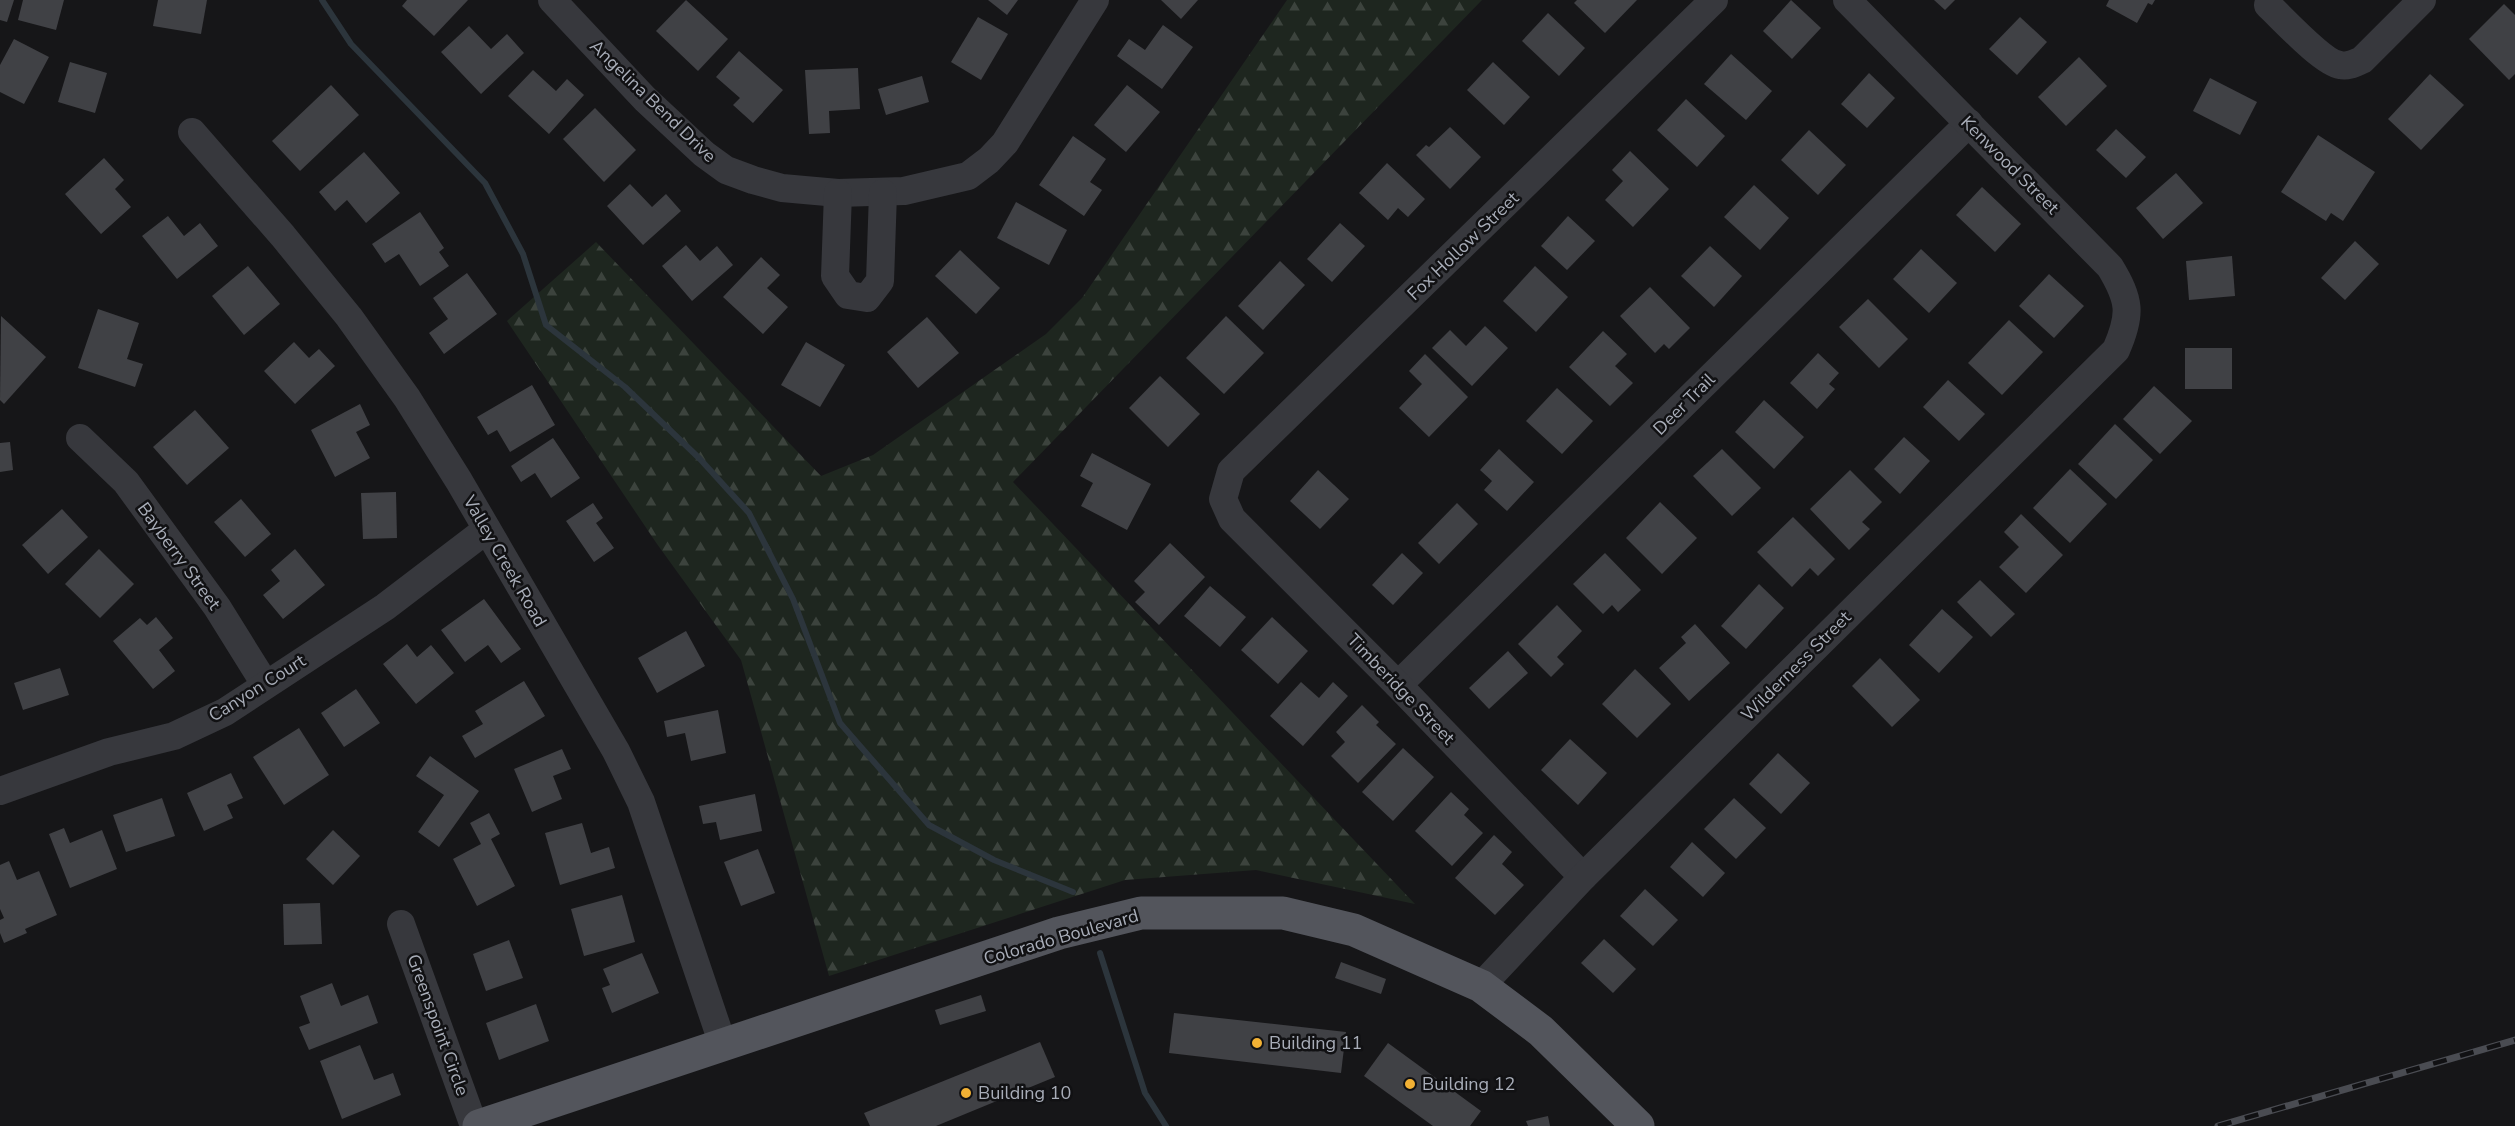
<svg xmlns="http://www.w3.org/2000/svg" width="2515" height="1126" font-family="'Nunito Sans',sans-serif">
<defs>
<pattern id="forest-firs" width="22" height="20" patternUnits="userSpaceOnUse" patternTransform="scale(1.5)"><rect width="22" height="20" fill="#1e261f"/><path d="M5 1l3.5 6h-7zM16 11l3.5 6h-7z" fill="#3c433d"/></pattern>
</defs>
<rect width="100%" height="100%" fill="#161618"/>
<polygon fill="url(#forest-firs)" points="1287,0 1482,0 1013,482 1415,904 1256,870 1125,880 829,976 741,660 657,544 507,321 596,242 821,476 873,455 1046,334 1082,298"/>
<g fill="none" stroke-linecap="round" stroke-linejoin="round">
<g stroke="#2c353c" stroke-width="6">
<polyline points="322,0 351,44 485,183 523,254 546,325 625,387 700,459 749,513 793,599 840,723 929,825 994,860 1073,892"/>
<polyline points="1100,953 1145,1093 1166,1126"/>
</g>
</g>
<g fill="#404145">
<polygon points="0,0 14,0 7,22 0,20"/>
<polygon points="23,0 64,0 56,30 18,20"/>
<polygon points="158,0 207,0 201,34 153,26"/>
<polygon points="407,0 468,0 434,36 402,6"/>
<polygon points="686,0 728,39 698,71 656,31"/>
<polygon points="988,0 1018,0 1007,15"/>
<polygon points="1161,0 1198,0 1181,19"/>
<polygon points="1577,0 1637,0 1605,33 1574,3"/>
<polygon points="1791,0 1821,28 1792,59 1763,31"/>
<polygon points="1934,0 1955,0 1945,10"/>
<polygon points="2109,0 2155,0 2152,5 2148,3 2137,23 2106,6"/>
<polygon points="2504,4 2515,15 2515,74 2509,80 2469,39"/>
<polygon points="1548,13 1585,48 1559,76 1522,41"/>
<polygon points="978,17 1008,34 981,80 951,62"/>
<polygon points="2020,17 2047,42 2017,75 1989,49"/>
<polygon points="1163,25 1193,47 1162,89 1117,56 1129,39 1145,50"/>
<polygon points="469,26 491,49 507,34 524,53 481,94 441,52"/>
<polygon points="14,39 49,57 24,104 0,92 0,65"/>
<polygon points="739,51 783,90 753,123 733,105 740,98 716,77"/>
<polygon points="1731,54 1772,91 1746,120 1704,84"/>
<polygon points="2079,57 2107,86 2066,126 2038,97"/>
<polygon points="70,62 107,73 95,113 58,102"/>
<polygon points="1493,62 1530,97 1504,125 1467,90"/>
<polygon points="858,68 860,109 829,111 830,133 809,134 805,70"/>
<polygon points="533,70 556,91 567,79 584,95 549,134 508,96"/>
<polygon points="1869,73 1895,98 1867,128 1841,104"/>
<polygon points="2430,74 2464,105 2421,150 2388,119"/>
<polygon points="922,76 929,102 886,115 878,89"/>
<polygon points="2210,78 2257,102 2240,135 2193,111"/>
<polygon points="331,85 359,115 300,171 272,141"/>
<polygon points="1127,85 1160,112 1126,152 1094,125"/>
<polygon points="1686,99 1725,136 1697,167 1657,130"/>
<polygon points="595,108 636,150 604,182 563,139"/>
<polygon points="1450,127 1481,157 1450,189 1416,155 1426,145 1429,147"/>
<polygon points="2116,129 2146,157 2126,178 2096,150"/>
<polygon points="1809,130 1846,165 1818,195 1781,160"/>
<polygon points="2318,135 2375,172 2343,221 2331,213 2326,221 2281,192"/>
<polygon points="1073,136 1106,159 1090,182 1102,190 1084,216 1039,185"/>
<polygon points="1630,151 1669,189 1633,227 1605,200 1623,181 1612,170"/>
<polygon points="364,152 400,193 366,223 347,200 335,211 319,192"/>
<polygon points="104,158 124,180 115,189 131,207 101,234 65,194"/>
<polygon points="1387,163 1425,199 1408,217 1398,208 1388,220 1359,193"/>
<polygon points="2176,173 2203,203 2163,239 2136,208"/>
<polygon points="630,184 652,207 666,194 681,211 643,245 607,206"/>
<polygon points="1754,185 1789,218 1760,250 1724,217"/>
<polygon points="1982,187 2021,224 1995,252 1956,215"/>
<polygon points="1016,202 1067,230 1049,265 997,238"/>
<polygon points="420,212 444,248 439,252 449,266 420,286 399,254 385,263 372,244"/>
<polygon points="168,216 184,236 200,223 218,246 177,279 142,236"/>
<polygon points="1568,216 1595,241 1567,270 1541,246"/>
<polygon points="1340,223 1365,246 1332,282 1307,259"/>
<polygon points="2355,241 2379,264 2345,300 2321,278"/>
<polygon points="686,245 700,261 717,246 733,265 692,301 662,266"/>
<polygon points="1710,246 1742,276 1714,307 1681,276"/>
<polygon points="1921,249 1957,283 1929,313 1893,279"/>
<polygon points="960,250 1000,288 976,314 935,276"/>
<polygon points="2232,256 2235,296 2189,300 2186,261"/>
<polygon points="761,257 780,275 767,288 788,307 763,334 723,297"/>
<polygon points="1280,261 1305,285 1263,330 1238,306"/>
<polygon points="248,266 280,304 244,335 212,296"/>
<polygon points="1535,266 1568,297 1536,332 1503,301"/>
<polygon points="467,273 497,314 444,354 429,333 448,319 433,298"/>
<polygon points="2049,274 2084,306 2054,338 2019,306"/>
<polygon points="1650,287 1690,328 1669,349 1664,344 1655,353 1620,316"/>
<polygon points="1868,299 1908,339 1879,368 1839,327"/>
<polygon points="98,309 139,323 127,359 143,364 135,387 78,368"/>
<polygon points="1,316 46,357 4,404 0,400"/>
<polygon points="1226,316 1264,353 1224,394 1186,358"/>
<polygon points="927,317 959,353 918,388 887,352"/>
<polygon points="2009,320 2043,352 2002,395 1968,363"/>
<polygon points="1485,326 1508,348 1472,386 1432,348 1450,330 1466,346"/>
<polygon points="1603,331 1627,354 1615,366 1633,383 1610,406 1569,367"/>
<polygon points="294,342 309,358 319,349 335,366 295,404 264,371"/>
<polygon points="806,342 845,365 820,407 781,385"/>
<rect x="2185" y="348" width="47" height="41"/>
<polygon points="1818,353 1839,373 1829,384 1835,389 1817,409 1790,383"/>
<polygon points="1425,354 1468,397 1429,437 1399,408 1422,384 1409,371"/>
<polygon points="1160,376 1200,414 1168,447 1129,408"/>
<polygon points="1948,380 1985,414 1959,441 1923,407"/>
<polygon points="532,385 555,425 510,452 497,430 488,435 477,417"/>
<polygon points="2154,386 2192,421 2160,454 2123,419"/>
<polygon points="1557,388 1593,421 1562,454 1526,421"/>
<polygon points="1764,400 1804,437 1774,469 1735,432"/>
<polygon points="360,404 370,425 356,432 370,458 335,477 311,430"/>
<polygon points="195,410 229,448 187,485 153,447"/>
<polygon points="2115,424 2153,460 2116,499 2078,464"/>
<polygon points="1904,437 1930,461 1900,494 1874,469"/>
<polygon points="553,438 580,478 551,498 535,473 521,482 511,466"/>
<polygon points="10,442 13,470 0,472 0,443"/>
<polygon points="1499,449 1534,482 1507,511 1484,490 1492,481 1480,470"/>
<polygon points="1722,449 1761,488 1732,516 1693,476"/>
<polygon points="1092,453 1151,484 1127,530 1081,506 1093,483 1080,476"/>
<polygon points="2070,469 2107,504 2070,543 2033,508"/>
<polygon points="1318,470 1349,499 1320,529 1290,501"/>
<polygon points="1850,470 1882,502 1862,522 1870,529 1849,550 1810,509"/>
<polygon points="396,492 397,538 363,539 361,493"/>
<polygon points="241,499 271,534 245,557 214,522"/>
<polygon points="1660,502 1697,538 1662,574 1626,538"/>
<polygon points="593,503 603,518 596,523 614,548 594,562 566,521"/>
<polygon points="1457,503 1478,524 1439,564 1418,543"/>
<polygon points="62,509 88,537 48,574 22,545"/>
<polygon points="2021,514 2063,555 2026,593 1999,567 2019,547 2004,532"/>
<polygon points="1793,517 1835,559 1818,576 1810,568 1792,587 1757,552"/>
<polygon points="1170,543 1205,577 1159,625 1135,602 1145,592 1134,581"/>
<polygon points="99,549 134,584 100,618 65,584"/>
<polygon points="295,549 325,585 283,619 263,595 280,581 271,570"/>
<polygon points="1402,553 1423,573 1393,605 1372,585"/>
<polygon points="1605,553 1641,590 1618,612 1612,605 1603,614 1573,584"/>
<polygon points="1980,580 2015,614 1991,637 1957,602"/>
<polygon points="1759,584 1784,608 1746,649 1721,626"/>
<polygon points="1210,586 1246,617 1220,647 1184,616"/>
<polygon points="484,599 521,649 501,663 488,645 465,662 441,630"/>
<polygon points="1557,605 1582,631 1557,657 1564,664 1551,677 1518,644"/>
<polygon points="1942,609 1973,637 1939,673 1909,645"/>
<polygon points="156,617 173,638 159,650 175,671 153,689 113,641 140,618 147,625"/>
<polygon points="1272,617 1308,651 1278,684 1241,650"/>
<polygon points="1695,624 1730,663 1689,701 1659,668 1686,643 1681,637"/>
<polygon points="686,631 705,666 657,693 638,658"/>
<polygon points="407,644 417,657 431,645 454,673 416,704 383,664"/>
<polygon points="1508,651 1528,673 1489,709 1469,688"/>
<polygon points="1880,658 1920,700 1892,727 1852,686"/>
<polygon points="60,668 69,695 23,710 14,683"/>
<polygon points="1635,669 1671,704 1637,738 1602,704"/>
<polygon points="524,681 545,716 475,758 462,736 483,724 475,711"/>
<polygon points="1301,682 1319,698 1333,682 1348,696 1303,746 1270,716"/>
<polygon points="356,689 380,723 344,747 321,713"/>
<polygon points="1362,705 1379,722 1376,725 1396,744 1358,783 1331,756 1345,742 1336,732"/>
<polygon points="718,710 726,753 691,761 685,733 667,737 664,721"/>
<polygon points="299,728 329,775 284,805 253,757"/>
<polygon points="1570,739 1607,773 1578,805 1541,770"/>
<polygon points="1403,748 1434,777 1393,821 1362,792"/>
<polygon points="562,749 571,769 553,776 562,799 532,812 514,769"/>
<polygon points="1778,753 1810,783 1781,814 1749,784"/>
<polygon points="430,756 479,791 439,847 418,832 444,795 416,776"/>
<polygon points="231,773 243,798 227,805 233,818 204,831 187,793"/>
<polygon points="1451,792 1469,809 1464,815 1483,833 1452,866 1415,831"/>
<polygon points="755,794 762,831 720,840 716,822 703,824 699,806"/>
<polygon points="162,798 175,836 126,852 113,815"/>
<polygon points="1734,798 1766,828 1736,859 1704,829"/>
<polygon points="489,813 500,834 491,839 515,886 477,906 453,859 481,844 470,823"/>
<polygon points="582,823 591,853 609,847 615,868 560,885 545,833"/>
<polygon points="64,828 70,843 102,830 117,869 70,888 49,834"/>
<polygon points="333,830 360,856 333,885 306,859"/>
<polygon points="1494,835 1512,852 1502,864 1524,885 1495,915 1455,878"/>
<polygon points="1692,842 1725,873 1703,897 1670,867"/>
<polygon points="758,849 775,893 741,906 724,862"/>
<polygon points="9,861 17,880 39,871 57,915 25,929 27,933 4,943 0,933 0,920 4,918 0,909 0,865"/>
<polygon points="1645,889 1678,920 1653,946 1620,916"/>
<polygon points="622,895 635,942 584,956 571,909"/>
<polygon points="320,903 322,944 284,945 283,904"/>
<polygon points="1604,939 1636,969 1613,993 1581,963"/>
<polygon points="509,940 523,978 486,991 473,954"/>
<polygon points="642,953 659,993 612,1013 602,988 610,985 603,969"/>
<polygon points="1341,962 1386,979 1381,994 1335,978"/>
<polygon points="332,983 341,1006 368,995 378,1023 309,1050 299,1027 310,1023 300,996"/>
<polygon points="981,995 986,1011 940,1025 935,1010"/>
<polygon points="536,1004 549,1041 499,1060 486,1023"/>
<polygon points="1174,1013 1346,1032 1341,1073 1169,1053"/>
<polygon points="1040,1042 1055,1077 936,1126 870,1126 864,1113"/>
<polygon points="1388,1043 1481,1111 1470,1126 1433,1126 1364,1076"/>
<polygon points="360,1045 374,1080 393,1073 401,1095 342,1119 320,1061"/>
<polygon points="1548,1116 1550,1126 1528,1126 1526,1121"/>
</g>
<g fill="none" stroke-linecap="round" stroke-linejoin="round">
<g stroke="#37383d" stroke-width="28">
<polyline points="552,0 645,99 704,154 726,170 753,180 782,188 838,193 904,191 968,176 989,160 1005,143 1095,0"/>
<path d="M2268,5C2282,18 2323,63 2340,65C2348,67 2355,63 2362,60L2422,0"/>
<polyline points="192,132 283,236 349,317 407,398 459,481 616,751 641,802 723,1045"/>
<polyline points="838,193 835,276 848,295 867,298 880,281 883,193"/>
<polyline points="80,438 126,482 217,607 265,684"/>
<polyline points="1398,685 1969,123"/>
<polyline points="0,791 109,752 174,736 225,712 385,607 486,530"/>
<polyline points="1583,877 1398,685 1232,519 1223,499 1231,471 1714,0"/>
<polyline points="401,924 474,1126"/>
<path d="M1481,986L1583,877L2116,350C2132,314 2130,300 2110,267L1847,0"/>
</g>
<polyline stroke="#53555c" stroke-width="33" points="479,1126 1059,933 1141,913 1283,913 1354,930 1481,986 1541,1031 1638,1126"/>
<g stroke="#4a4c52" stroke-width="7">
<polyline id="rail" points="2218,1126 2515,1040"/>
</g>
<use href="#rail" stroke="#111113" stroke-width="4.5" stroke-dasharray="14" stroke-linecap="butt"/>
</g>
<g fill="#f2b134" stroke="#111113" stroke-width="2">
<circle cx="1257" cy="1043" r="6"/>
<circle cx="1410" cy="1084" r="6"/>
<circle cx="966" cy="1093" r="6"/>
</g>
<g text-anchor="middle" stroke-width="5" stroke-linejoin="round" paint-order="stroke">
<g font-size="18" fill="#a8adb8" stroke="#111113">
<text transform="translate(653 101) rotate(44)" y="6">Angelina Bend Drive</text>
<text transform="translate(2010 165) rotate(45)" y="6">Kenwood Street</text>
<text transform="translate(1463 246) rotate(-44)" y="6">Fox Hollow Street</text>
<text transform="translate(1684 404) rotate(-45)" y="6">Deer Trail</text>
<text transform="translate(179 556) rotate(54)" y="6">Bayberry Street</text>
<text transform="translate(505 561) rotate(60)" y="6">Valley Creek Road</text>
<text transform="translate(1796 666) rotate(-45)" y="6">Wilderness Street</text>
<text transform="translate(257 688) rotate(-32)" y="6">Canyon Court</text>
<text transform="translate(1401 689) rotate(46)" y="6">Timberidge Street</text>
<text transform="translate(1061 937) rotate(-16)" y="6">Colorado Boulevard</text>
<text transform="translate(438 1025) rotate(70)" y="6">Greenspoint Circle</text>
</g>
<g font-size="18" fill="#a8adb8" stroke="#111113" text-anchor="start">
<text x="1269" y="1049">Building 11</text>
<text x="1422" y="1090">Building 12</text>
<text x="978" y="1099">Building 10</text>
</g>
</g>
</svg>
